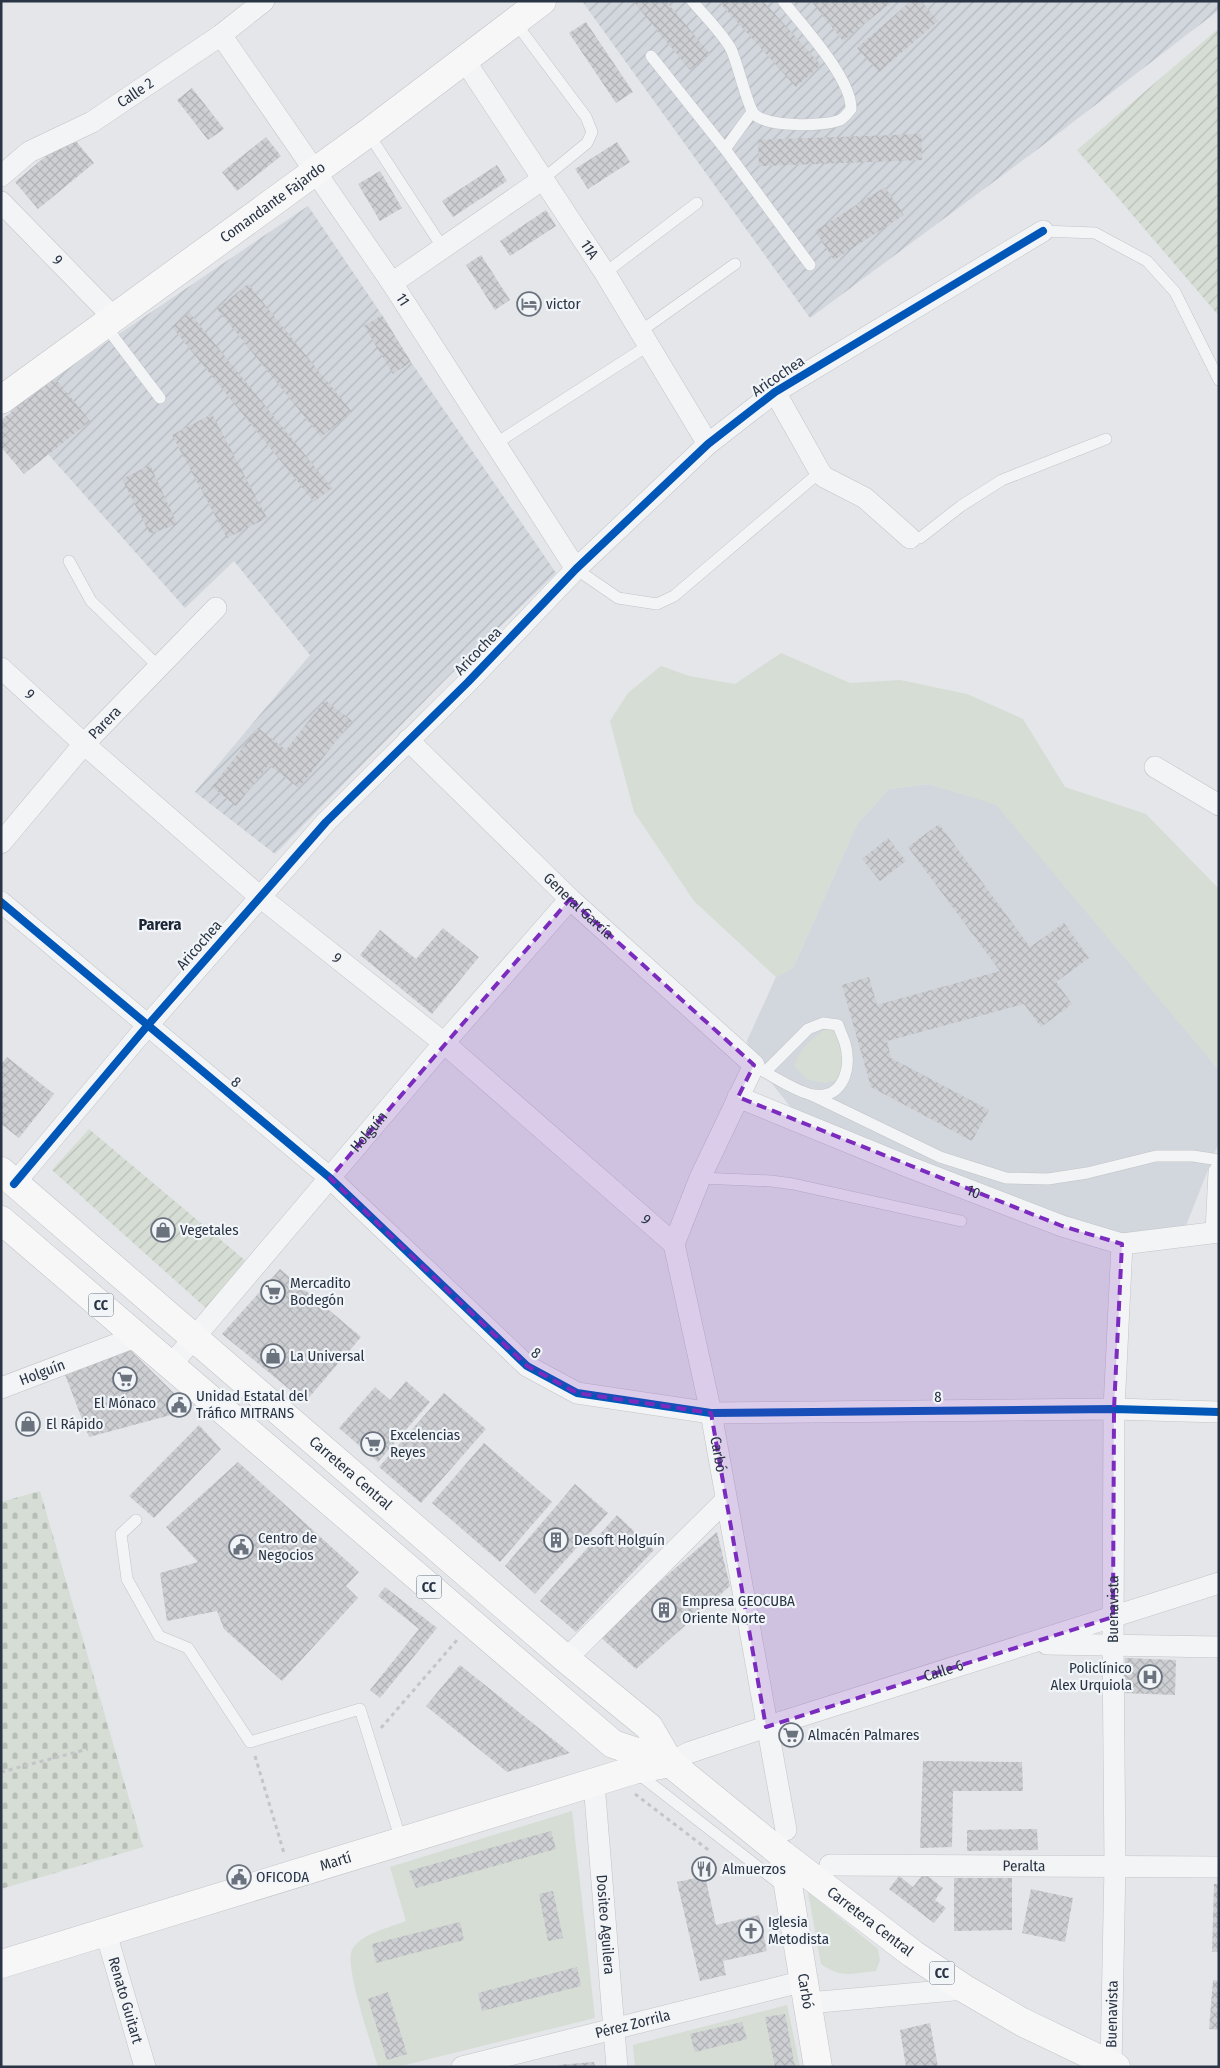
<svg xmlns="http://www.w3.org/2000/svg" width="1220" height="2068" font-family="'Fira Sans Condensed',sans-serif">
<defs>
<pattern id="industrial-furrows" width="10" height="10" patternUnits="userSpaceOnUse" patternTransform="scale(1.25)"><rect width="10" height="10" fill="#d2d6dd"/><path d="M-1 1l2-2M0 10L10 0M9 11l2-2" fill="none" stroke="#b4b8bf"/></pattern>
<pattern id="cemetery-stones" width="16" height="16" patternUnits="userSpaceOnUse" patternTransform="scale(1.25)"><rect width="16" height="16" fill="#d5ddd4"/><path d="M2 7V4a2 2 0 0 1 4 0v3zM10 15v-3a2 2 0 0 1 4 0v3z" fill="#b7beb7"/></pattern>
<pattern id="garden-furrows" width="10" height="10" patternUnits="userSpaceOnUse" patternTransform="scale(1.25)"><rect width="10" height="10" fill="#d5ddd4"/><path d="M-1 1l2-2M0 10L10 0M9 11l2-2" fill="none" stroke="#b7beb7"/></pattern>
<pattern id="building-cross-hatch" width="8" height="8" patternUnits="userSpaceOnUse" patternTransform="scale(1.25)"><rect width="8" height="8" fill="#cdcfd2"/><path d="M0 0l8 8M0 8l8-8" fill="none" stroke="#b0b2b6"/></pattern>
</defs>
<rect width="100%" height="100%" fill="#e4e6e9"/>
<polygon fill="#d2d6dd" points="929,784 996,804 1219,1070 1219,1142 1185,1228 1113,1237 796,1114 751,1057 747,1041 776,977 793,968 857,824 889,789"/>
<g fill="url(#industrial-furrows)">
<polygon points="582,1 1219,1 1219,10 1038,149 810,318"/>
<polygon points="308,206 382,315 411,362 556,573 450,675 275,854 195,792 310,655 234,561 185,608 8,409"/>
</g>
<g fill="#d5ddd4">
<polygon points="781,653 850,683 900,680 967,694 1023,719 1065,787 1146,814 1219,889 1219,1070 996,805 929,784 889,789 857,824 793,968 776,977 694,901 634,812 610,721 628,693 661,666 689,676 735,684"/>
<path d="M826,1029L835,1030L843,1044L844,1071L837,1080L824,1083L808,1080L794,1066C799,1049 812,1038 826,1029Z"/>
<path d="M572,1811L595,2018L397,2067H378C372,2046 344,1966 352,1950C361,1933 390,1928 406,1921L390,1867Z"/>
<path d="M808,1892L878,1949L880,1960L876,1971C853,1973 841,1979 821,1964Z"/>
<polygon points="787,2005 800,2067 635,2067 633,2045"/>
</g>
<polygon fill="url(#cemetery-stones)" points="40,1491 143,1847 1,1889 1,1502"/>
<g fill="url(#garden-furrows)">
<polygon points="1219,28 1219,316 1077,150"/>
<polygon points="89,1129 247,1262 207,1309 52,1170"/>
</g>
<g fill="url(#building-cross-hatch)">
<polygon points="633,1 666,1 710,54 690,70"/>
<polygon points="718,1 763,1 821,65 796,87"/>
<polygon points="811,1 893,1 843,41"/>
<polygon points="911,1 921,1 938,21 879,72 857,48"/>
<polygon points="586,22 633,92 616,103 569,33"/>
<polygon points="192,88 224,129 208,140 177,100"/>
<polygon points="921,134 922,160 759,166 758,140"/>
<polygon points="71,135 94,163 38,209 15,182"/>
<polygon points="266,137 281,156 237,191 222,172"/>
<polygon points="617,142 630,162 588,189 575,169"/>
<polygon points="497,165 507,181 453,217 442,201"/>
<polygon points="380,171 402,208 380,221 358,184"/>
<polygon points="885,187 904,215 834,260 815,231"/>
<polygon points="546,210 556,226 510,256 500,241"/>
<polygon points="481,255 510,300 495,310 466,265"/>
<polygon points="248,284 352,412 321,437 217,309"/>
<polygon points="189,312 332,488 314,502 172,327"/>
<polygon points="382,315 411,362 393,374 364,326"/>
<polygon points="55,378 90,421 24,474 1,447 1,420"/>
<polygon points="212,414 267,518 227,538 172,435"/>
<polygon points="150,465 177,524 150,534 122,479"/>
<polygon points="325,700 352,721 299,788 269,765 236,806 212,787 258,728 286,750"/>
<polygon points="939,824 1030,947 1064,923 1089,958 1056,982 1072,1004 1041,1027 1024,1004 887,1041 891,1058 989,1110 972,1141 871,1087 842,985 869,977 877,1005 1000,971 908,847"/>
<polygon points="888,838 906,861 880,881 862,859"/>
<polygon points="443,928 479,957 432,1014 360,955 380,930 416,959"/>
<polygon points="7,1057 54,1094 19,1138 1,1124 1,1064"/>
<polygon points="280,1269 361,1337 305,1402 222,1334"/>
<polygon points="129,1349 179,1398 182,1412 89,1437 64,1372"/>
<polygon points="406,1381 430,1402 378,1462 339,1428 375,1387 390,1400"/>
<polygon points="444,1393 486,1429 421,1503 379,1467"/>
<polygon points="199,1425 221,1449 154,1518 129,1496"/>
<polygon points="484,1443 552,1502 500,1562 432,1503"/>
<polygon points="238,1462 359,1572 346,1586 358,1598 282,1681 224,1629 217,1611 167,1621 160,1573 198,1562 166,1527"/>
<polygon points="575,1484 608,1513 535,1594 505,1566"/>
<polygon points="617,1515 654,1550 576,1632 540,1601"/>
<polygon points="717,1532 730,1586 636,1669 598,1635"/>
<polygon points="385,1587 437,1628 380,1698 370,1690 419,1629 378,1596"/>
<polygon points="1125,1658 1176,1660 1175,1695 1123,1693"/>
<polygon points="460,1665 570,1753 507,1772 426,1706"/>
<polygon points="923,1761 1022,1762 1023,1791 953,1791 952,1847 920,1848"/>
<polygon points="1037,1829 1038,1850 967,1851 967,1830"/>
<polygon points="551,1831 556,1849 416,1888 409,1871"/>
<polygon points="924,1873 943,1888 935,1900 946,1908 934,1923 889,1889 899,1876 913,1887"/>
<polygon points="705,1876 716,1925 759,1915 767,1951 723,1961 726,1975 700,1981 677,1882"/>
<polygon points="954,1878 1012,1878 1012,1930 954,1931"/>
<polygon points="1214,1884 1219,1884 1219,1952 1212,1952"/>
<polygon points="1031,1889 1073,1898 1065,1942 1022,1933"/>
<polygon points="553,1891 563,1938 548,1941 539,1894"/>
<polygon points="460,1922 464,1940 376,1963 372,1944"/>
<polygon points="577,1967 581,1986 482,2011 478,1993"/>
<polygon points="1213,1980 1219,1981 1219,2030 1209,2029"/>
<polygon points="388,1992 407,2054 387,2060 368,1999"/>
<polygon points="785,2014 795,2067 775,2067 765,2017"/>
<polygon points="742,2022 747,2039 695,2052 690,2034"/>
<polygon points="930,2023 938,2067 906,2067 900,2030"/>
<polygon points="594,2062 595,2067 558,2067 558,2065"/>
</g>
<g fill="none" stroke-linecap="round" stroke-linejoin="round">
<g stroke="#c2c4c7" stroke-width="12">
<g id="lane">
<path d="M692,1C704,15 722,33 731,49C738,64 747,105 754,114C766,127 824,127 840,120C844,118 848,113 851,109C852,79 803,26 783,1"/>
<polyline points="515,22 586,117 592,132 587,143 543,179"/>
<polyline points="651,56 725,149 810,265"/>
<polyline points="368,133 443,248"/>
<polyline points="725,149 752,112"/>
<polyline points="1043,231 1095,233 1147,261 1175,292 1219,380"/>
<polyline points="605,273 697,203"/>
<polyline points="104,324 160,398"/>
<polyline points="641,331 735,264"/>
<polyline points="495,444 649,345"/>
<polyline points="910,538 920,538 961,506 1002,480 1106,439"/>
<polyline points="69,561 91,601 159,667"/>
<polyline points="576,569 618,598 657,604 674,596 820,472"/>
<path d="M754,1065C766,1073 801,1094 814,1095C844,1099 852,1067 845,1043C843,1037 840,1031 838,1025L823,1023L808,1029L765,1072"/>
<polyline points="812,1095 940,1157 1006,1178 1048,1179 1087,1173 1156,1156 1193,1156 1219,1160"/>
<polyline points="700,1178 771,1181 793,1184 961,1221"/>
<polyline points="136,1520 121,1534 127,1579 159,1636 188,1648 250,1742 360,1709 401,1840"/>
<polyline points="636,1772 785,1888"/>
</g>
</g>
<g stroke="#c2c4c7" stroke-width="22">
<g id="street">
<path id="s1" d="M221,35L392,283L576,569"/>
<path id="s2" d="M465,61L605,273L708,444"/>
<path id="s3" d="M1,176L29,152L92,122L221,35L264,1"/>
<path id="s4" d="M1,202L114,318"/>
<polyline points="392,283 543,179"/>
<polyline points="775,392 820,472 824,477 865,498 910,538"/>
<path id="s5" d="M1,668L84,744L259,896L444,1043L674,1244"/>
<path id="s6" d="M408,740L570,899L754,1065L700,1178L674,1244L711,1413L786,1830"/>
<polyline points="1155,767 1219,805"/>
<path id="s7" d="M1,843L84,744L216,608"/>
<polyline points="1,902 330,1178 527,1366 577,1393 711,1413 1114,1409 1219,1412"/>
<path id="s8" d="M738,1097L909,1167L1062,1226L1122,1244L1219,1232"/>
<polyline points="14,1184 148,1025 326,822 468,682 576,569 708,444 775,392 1043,231"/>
<polyline points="1216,1232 1219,1172"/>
<path id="s9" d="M171,1365L444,1043L570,899"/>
<path id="s10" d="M1,1388L138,1336"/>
<polyline points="1047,1644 1219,1647"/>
<polyline points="566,1659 726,1500"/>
<path id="s11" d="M670,1763L688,1753L766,1727L1219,1583"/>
<path id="s12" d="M594,1783L617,2067"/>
<path id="s13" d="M830,1865L1219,1867"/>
<path id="s14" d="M106,1933L145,2067"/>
<polyline points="808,2003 965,1989"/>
<path id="s15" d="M1111,2065L1115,1865L1113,1645L1114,1409L1122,1244"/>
<path id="s16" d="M462,2067L804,1981"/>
</g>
</g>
<g stroke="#c2c4c7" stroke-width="29">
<g id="secondary">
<path id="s17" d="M1,400L368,133L542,1"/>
<path id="s18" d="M783,1855L818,2067"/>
<path id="s19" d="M1,1964L634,1770L670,1763"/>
</g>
</g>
<g stroke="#c0c3c7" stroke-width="29">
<g id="primary">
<path id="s20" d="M1,1171L566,1659L649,1727L670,1763L783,1855L913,1954L965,1989L1022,2022L1116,2067"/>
<polyline points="1,1220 613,1744 670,1763"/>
</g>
</g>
<g stroke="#c3c5c9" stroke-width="3" stroke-dasharray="4 4" stroke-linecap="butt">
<polyline points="381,1728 457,1640"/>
<polyline points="255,1756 284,1853"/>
<polyline points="1,1772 88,1749"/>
<polyline points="635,1794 711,1852"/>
</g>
<use href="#lane" stroke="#f3f4f6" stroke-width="11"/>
<use href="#street" stroke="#f3f4f6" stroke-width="21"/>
<use href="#secondary" stroke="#f7f7f7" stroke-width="28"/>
<use href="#primary" stroke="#f7f7f7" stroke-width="28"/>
<g stroke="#f2f5f8" stroke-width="11">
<g id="cycleway">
<polyline points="1,902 330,1178 527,1366 577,1393 711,1413 1114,1409 1219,1412"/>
<polyline points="14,1184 148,1025 326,822 468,682 576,569 708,444 775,392 1043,231"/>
</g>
</g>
<use href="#cycleway" stroke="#0057b8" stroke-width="8"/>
</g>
<path fill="#7b2cbf" fill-opacity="0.2" stroke="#7b2cbf" stroke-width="4" stroke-dasharray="10 6" stroke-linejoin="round" d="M570,899L754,1065L738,1097L1062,1226L1122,1244L1114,1409L1113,1617L766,1727L711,1413L577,1393L527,1366L330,1178Z"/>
<defs>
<g id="hotel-ring" transform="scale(1.25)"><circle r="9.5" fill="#f2f5f8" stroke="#6a727e" stroke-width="1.5"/><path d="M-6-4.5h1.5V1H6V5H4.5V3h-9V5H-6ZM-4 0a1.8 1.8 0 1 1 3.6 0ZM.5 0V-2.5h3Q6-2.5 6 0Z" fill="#6a727e"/></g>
<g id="shop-ring" transform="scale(1.25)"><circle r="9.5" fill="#f2f5f8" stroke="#6a727e" stroke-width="1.5"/><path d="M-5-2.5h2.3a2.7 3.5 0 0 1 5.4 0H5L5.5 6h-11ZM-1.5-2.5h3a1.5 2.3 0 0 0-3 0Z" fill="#6a727e"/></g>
<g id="supermarket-ring" transform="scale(1.25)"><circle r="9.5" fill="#f2f5f8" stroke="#6a727e" stroke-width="1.5"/><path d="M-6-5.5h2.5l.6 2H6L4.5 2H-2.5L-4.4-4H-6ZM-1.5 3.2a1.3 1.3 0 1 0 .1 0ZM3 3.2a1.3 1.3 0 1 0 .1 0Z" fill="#6a727e"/></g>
<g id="civic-ring" transform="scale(1.25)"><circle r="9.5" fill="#f2f5f8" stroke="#6a727e" stroke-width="1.5"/><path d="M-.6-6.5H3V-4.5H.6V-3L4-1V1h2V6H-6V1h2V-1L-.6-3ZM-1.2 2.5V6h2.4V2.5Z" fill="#6a727e"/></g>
<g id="building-ring" transform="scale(1.25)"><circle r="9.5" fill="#f2f5f8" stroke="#6a727e" stroke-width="1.5"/><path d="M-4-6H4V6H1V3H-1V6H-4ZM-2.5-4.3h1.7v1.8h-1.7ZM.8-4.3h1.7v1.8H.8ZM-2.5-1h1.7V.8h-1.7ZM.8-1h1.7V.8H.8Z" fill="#6a727e"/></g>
<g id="hospital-ring" transform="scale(1.25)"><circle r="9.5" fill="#f2f5f8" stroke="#6a727e" stroke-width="1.5"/><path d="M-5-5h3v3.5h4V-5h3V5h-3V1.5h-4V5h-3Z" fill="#6a727e"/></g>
<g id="restaurant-ring" transform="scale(1.25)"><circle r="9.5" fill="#f2f5f8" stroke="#6a727e" stroke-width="1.5"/><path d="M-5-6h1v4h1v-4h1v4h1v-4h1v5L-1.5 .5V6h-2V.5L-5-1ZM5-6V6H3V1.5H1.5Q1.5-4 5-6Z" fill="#6a727e"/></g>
<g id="church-ring" transform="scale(1.25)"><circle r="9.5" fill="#f2f5f8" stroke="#6a727e" stroke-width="1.5"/><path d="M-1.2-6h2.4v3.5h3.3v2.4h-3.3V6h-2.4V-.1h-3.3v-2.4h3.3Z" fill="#6a727e"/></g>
</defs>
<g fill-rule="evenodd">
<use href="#hotel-ring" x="529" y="304"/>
<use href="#shop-ring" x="163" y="1230"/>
<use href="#supermarket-ring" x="273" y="1292"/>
<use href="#shop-ring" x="273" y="1356"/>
<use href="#supermarket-ring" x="125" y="1379"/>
<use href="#civic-ring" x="179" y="1405"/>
<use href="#shop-ring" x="28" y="1424"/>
<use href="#supermarket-ring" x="373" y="1444"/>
<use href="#building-ring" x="556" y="1540"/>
<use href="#civic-ring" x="241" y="1547"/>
<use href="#building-ring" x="664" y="1610"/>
<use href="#hospital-ring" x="1150" y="1677"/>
<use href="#supermarket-ring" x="791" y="1735"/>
<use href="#restaurant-ring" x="704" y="1869"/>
<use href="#civic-ring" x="239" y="1877"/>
<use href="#church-ring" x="751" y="1931"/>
</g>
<g text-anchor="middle" stroke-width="4.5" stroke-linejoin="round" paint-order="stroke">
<g fill="#f2f5f8" stroke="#656e7b" stroke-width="1">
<rect x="88.5" y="1293.5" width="25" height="23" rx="4"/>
<rect x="416.5" y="1575.5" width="25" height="23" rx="4"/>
<rect x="929.5" y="1961.5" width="25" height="23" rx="4"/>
</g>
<g font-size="14" font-weight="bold" fill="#293445">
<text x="101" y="1310">CC</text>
<text x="429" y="1592">CC</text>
<text x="942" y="1978">CC</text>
</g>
<g font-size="15" fill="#293445" stroke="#f2f5f8">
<text dy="5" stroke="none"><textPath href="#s3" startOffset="159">Calle 2</textPath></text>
<text dy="5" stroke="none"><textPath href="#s17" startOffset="336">Comandante Fajardo</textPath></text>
<text dy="5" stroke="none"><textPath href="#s2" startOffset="226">11A</textPath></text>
<text dy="5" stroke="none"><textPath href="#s4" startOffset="81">9</textPath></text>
<text dy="5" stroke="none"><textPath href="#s1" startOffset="321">11</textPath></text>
<text transform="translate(778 376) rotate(-34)" y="5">Aricochea</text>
<text transform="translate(478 651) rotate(-46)" y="5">Aricochea</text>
<text dy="5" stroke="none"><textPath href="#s5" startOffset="39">9</textPath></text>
<text dy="5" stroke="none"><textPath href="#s7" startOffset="159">Parera</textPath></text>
<text dy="5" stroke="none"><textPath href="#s6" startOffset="238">General García</textPath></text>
<text transform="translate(199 945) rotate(-49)" y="5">Aricochea</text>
<text dy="5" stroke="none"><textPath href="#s5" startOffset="444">9</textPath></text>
<text transform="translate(236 1082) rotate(40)" y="5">8</text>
<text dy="5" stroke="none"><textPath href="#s9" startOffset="306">Holguín</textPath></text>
<text dy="5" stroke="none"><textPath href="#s8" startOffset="254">10</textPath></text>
<text dy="5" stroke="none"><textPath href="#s5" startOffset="849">9</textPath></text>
<text transform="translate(536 1353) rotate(37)" y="5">8</text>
<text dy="5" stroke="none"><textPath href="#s10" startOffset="44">Holguín</textPath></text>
<text transform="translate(938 1397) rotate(-1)" y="5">8</text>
<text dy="5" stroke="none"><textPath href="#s6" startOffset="886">Carbó</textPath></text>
<text dy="5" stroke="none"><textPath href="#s20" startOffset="462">Carretera Central</textPath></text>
<text dy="5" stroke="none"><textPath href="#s15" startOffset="456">Buenavista</textPath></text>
<text dy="5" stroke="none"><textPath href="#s11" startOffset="289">Calle 6</textPath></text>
<text dy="5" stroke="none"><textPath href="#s19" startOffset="350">Martí</textPath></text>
<text dy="5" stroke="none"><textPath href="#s13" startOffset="194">Peralta</textPath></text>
<text dy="5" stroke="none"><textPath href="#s20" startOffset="1151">Carretera Central</textPath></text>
<text dy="5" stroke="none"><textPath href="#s12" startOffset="142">Dositeo Aguilera</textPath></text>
<text dy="5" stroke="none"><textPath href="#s18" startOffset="138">Carbó</textPath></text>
<text dy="5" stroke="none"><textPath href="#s14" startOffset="70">Renato Guitart</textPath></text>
<text dy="5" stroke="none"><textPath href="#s15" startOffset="51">Buenavista</textPath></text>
<text dy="5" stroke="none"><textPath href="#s16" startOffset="176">Pérez Zorrila</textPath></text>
</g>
<g font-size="15" fill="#293445" stroke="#f2f5f8" text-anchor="start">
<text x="546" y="309">victor</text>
<text x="180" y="1235">Vegetales</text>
<text x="290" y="1288">Mercadito<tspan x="290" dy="17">Bodegón</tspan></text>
<text x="290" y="1361">La Universal</text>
<text x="196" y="1401">Unidad Estatal del<tspan x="196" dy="17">Tráfico MITRANS</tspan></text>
<text x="125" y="1408" text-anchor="middle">El Mónaco</text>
<text x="46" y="1429">El Rápido</text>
<text x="390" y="1440">Excelencias<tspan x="390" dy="17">Reyes</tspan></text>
<text x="258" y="1543">Centro de<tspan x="258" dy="17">Negocios</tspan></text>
<text x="574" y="1545">Desoft Holguín</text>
<text x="682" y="1606">Empresa GEOCUBA<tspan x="682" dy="17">Oriente Norte</tspan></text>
<text x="1132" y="1673" text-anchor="end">Policlínico<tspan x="1132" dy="17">Alex Urquiola</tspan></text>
<text x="808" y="1740">Almacén Palmares</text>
<text x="722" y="1874">Almuerzos</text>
<text x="256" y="1882">OFICODA</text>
<text x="768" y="1927">Iglesia<tspan x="768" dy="17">Metodista</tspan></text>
</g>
<g font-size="16" font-weight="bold" fill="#1b2536" stroke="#f2f5f8">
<text x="160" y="930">Parera</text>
</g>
</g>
<rect width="1220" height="2068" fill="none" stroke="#293445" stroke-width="5"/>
</svg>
